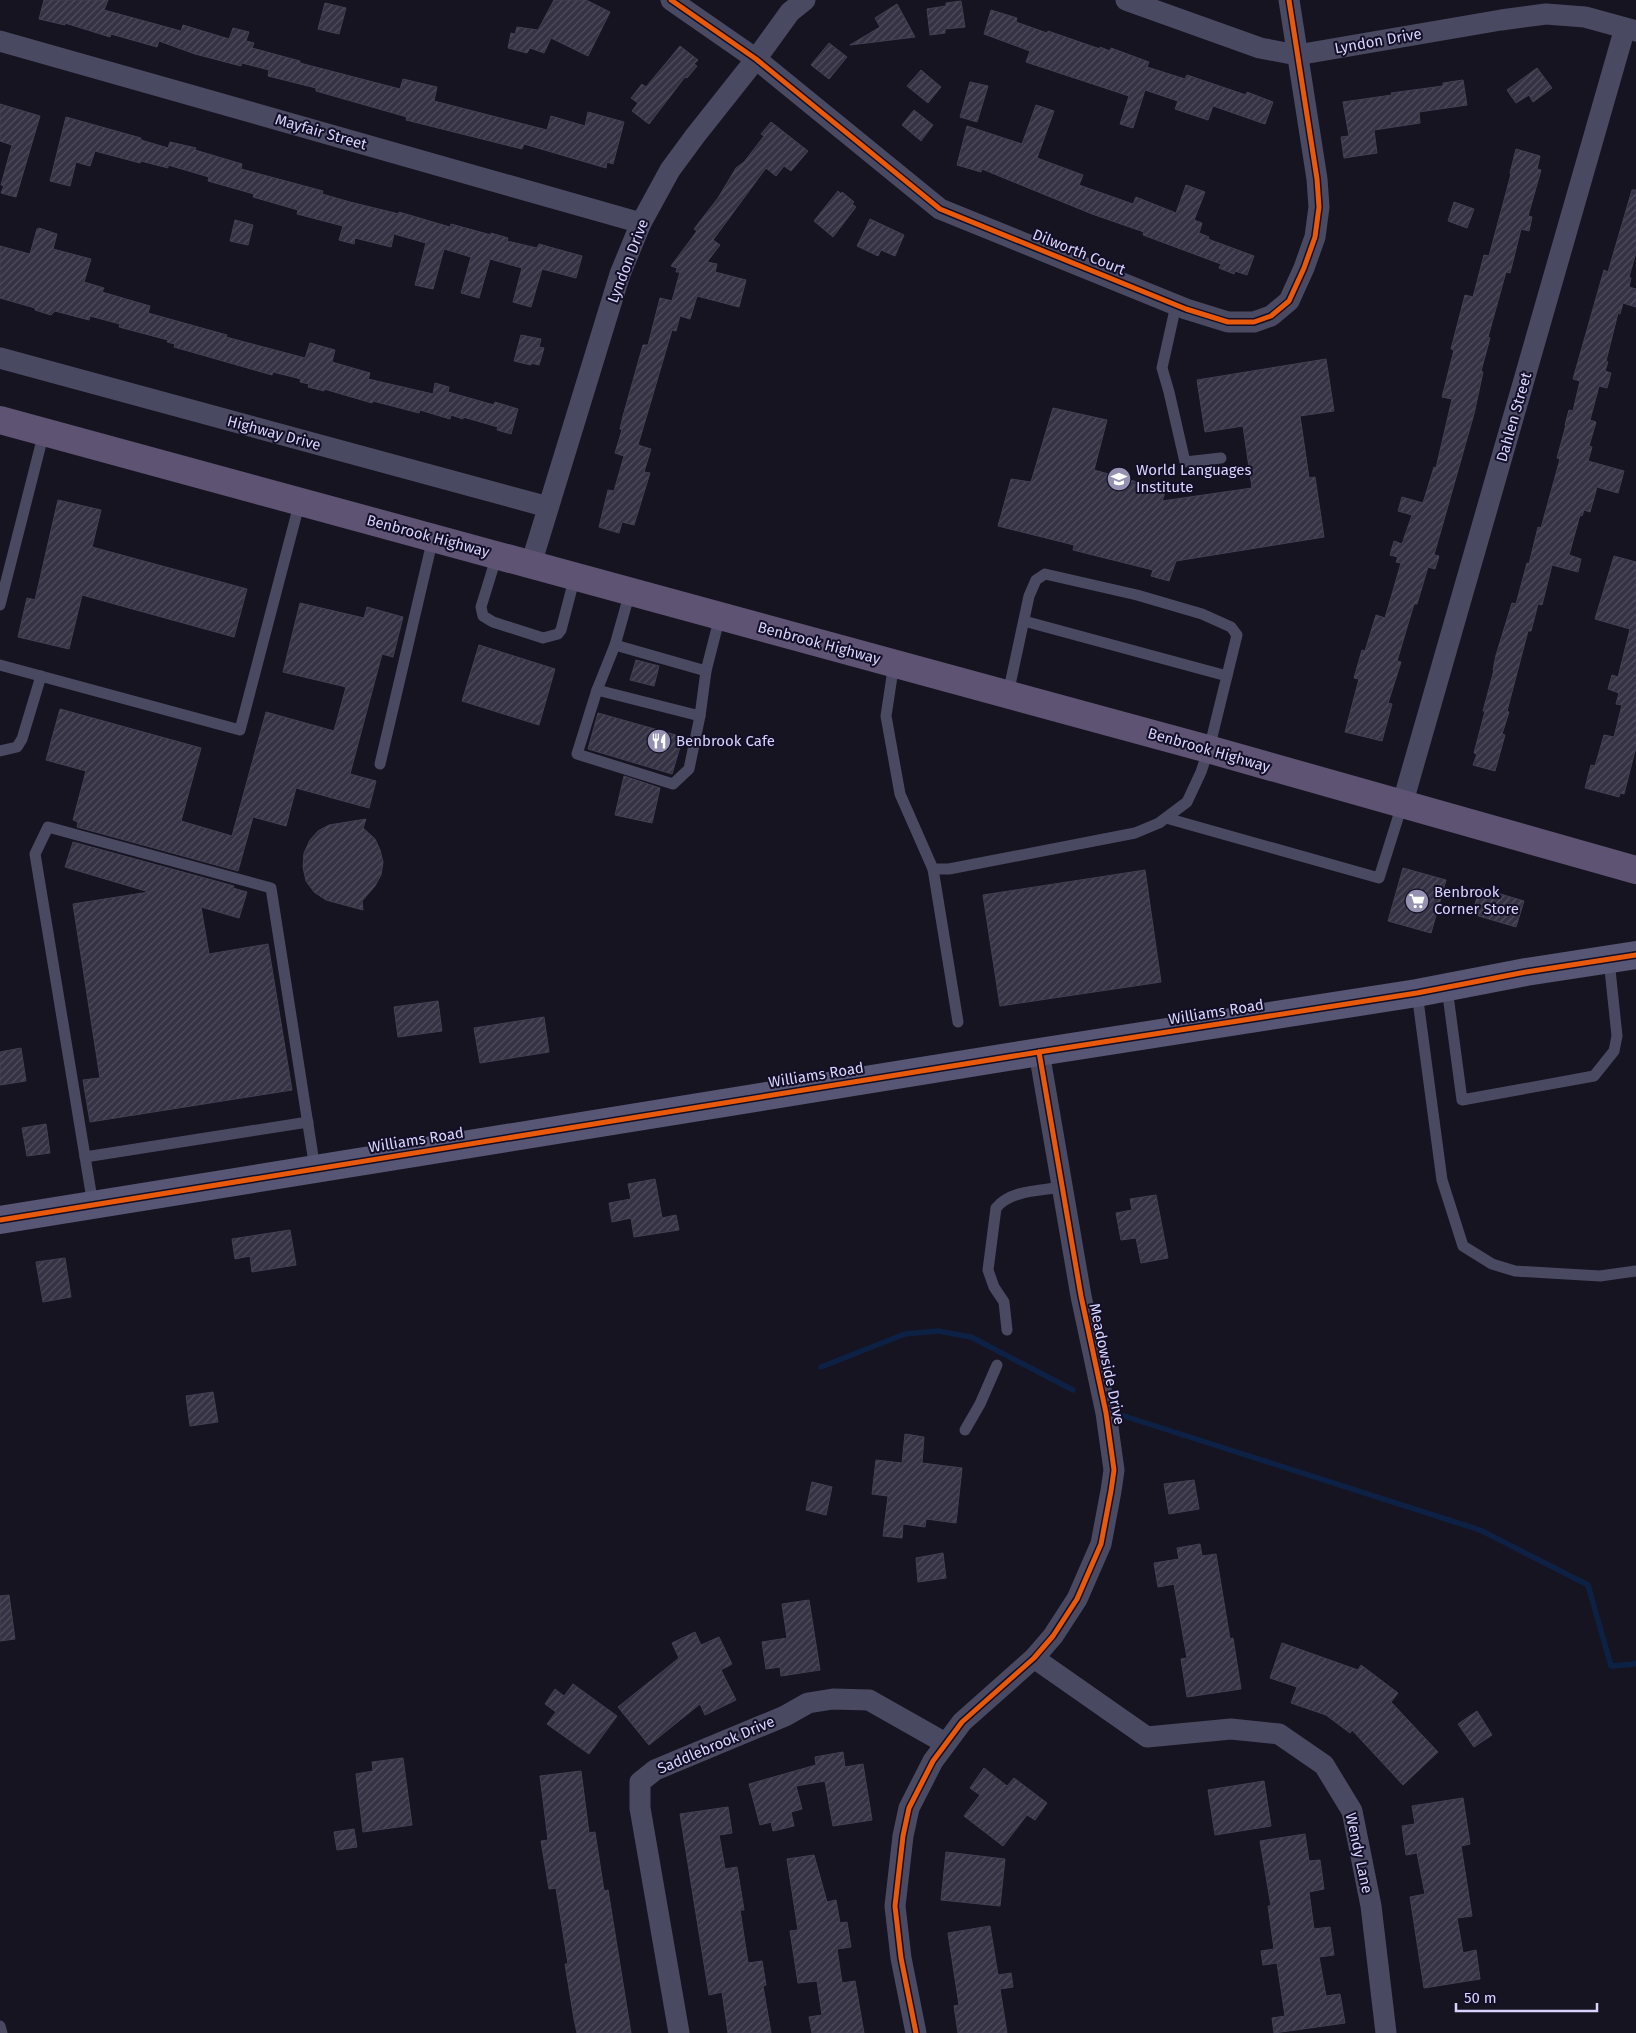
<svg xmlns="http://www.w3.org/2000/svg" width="1636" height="2033" font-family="'Fira Sans',sans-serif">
<defs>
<pattern id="building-hatch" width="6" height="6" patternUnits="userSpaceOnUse" patternTransform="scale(1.25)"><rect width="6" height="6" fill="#343243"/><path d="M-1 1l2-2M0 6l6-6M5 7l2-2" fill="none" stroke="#514f5f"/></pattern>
</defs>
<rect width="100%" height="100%" fill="#161421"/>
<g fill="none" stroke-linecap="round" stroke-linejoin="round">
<g stroke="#0d2144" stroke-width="5.5">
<polyline points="821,1367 905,1334 938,1331 971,1337 1073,1390"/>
<polyline points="1121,1415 1480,1530 1588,1585 1611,1666 1635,1664 1636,1663"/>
</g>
</g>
<g fill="url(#building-hatch)" stroke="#433f54">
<polygon points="44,0 108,0 104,10 181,31 183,25 229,39 233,28 249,32 246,41 254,43 252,48 300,61 300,63 400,89 403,79 437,87 434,101 547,130 551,116 585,126 588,112 624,122 613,164 607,162 606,168 524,144 522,149 406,120 407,117 316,91 316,88 268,76 269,70 242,63 241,66 195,54 159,41 157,47 111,34 110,37 65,23 65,25 39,19"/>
<polygon points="554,0 586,0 610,12 588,56 551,38 544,53 530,48 527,53 508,48 511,33 515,34 517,27 538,30"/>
<polygon points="961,1 965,27 945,29 945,33 930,35 927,9 946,6 946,3"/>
<polygon points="325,3 346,8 339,34 318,29"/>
<polygon points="897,4 915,37 850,45 880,27 875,18"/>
<polygon points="991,10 1017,18 1016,22 1047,33 1048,31 1100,49 1100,47 1110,51 1111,48 1149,62 1147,67 1185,79 1187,75 1246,95 1247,92 1273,102 1265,124 1213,106 1208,120 1175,109 1178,101 1145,90 1133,128 1120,124 1129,96 1026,62 1030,51 984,34"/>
<polygon points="829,43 847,57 829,79 811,65"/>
<polygon points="680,46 698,60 694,64 697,66 687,78 685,77 649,124 632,111 638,103 631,98 642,84 646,87"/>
<polygon points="1537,68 1552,88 1533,102 1529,95 1516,103 1507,90"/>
<polygon points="921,70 941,87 928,103 907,86"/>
<polygon points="1463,80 1467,105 1419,112 1420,123 1374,130 1377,153 1344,158 1341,137 1349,136 1343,102 1392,95 1391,93 1443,86 1443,83"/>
<polygon points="970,82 988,86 977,122 960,117"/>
<polygon points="0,104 40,116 16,197 1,193 4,186 1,185 12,145 0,141"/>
<polygon points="1036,105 1054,111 1037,158 1083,175 1079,185 1133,204 1136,197 1176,213 1186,185 1205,192 1194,220 1202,223 1199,233 1209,237 1208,239 1254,256 1247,275 1235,271 1234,274 1219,268 1221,264 1143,235 1144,232 1092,214 982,169 981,172 957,165 967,126 1022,144"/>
<polygon points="914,110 933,125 921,141 902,125"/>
<polygon points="66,117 141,138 141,140 168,148 170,142 196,148 195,150 242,164 241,169 323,191 322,194 350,202 399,214 399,212 450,227 451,224 491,235 491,233 508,238 507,241 537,248 539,244 582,256 576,278 542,269 531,307 513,302 522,268 490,259 479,298 461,293 471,257 444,249 433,289 415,285 426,243 394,234 391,247 355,238 354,244 339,240 343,226 297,214 298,210 253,197 254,194 208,181 209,177 168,165 168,168 141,161 140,163 95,151 90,166 76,162 70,186 50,181"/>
<polygon points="771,122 808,151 791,171 784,166 776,176 766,168 713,240 720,245 707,262 717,264 715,272 746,280 739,307 697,296 690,319 680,316 676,331 672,330 638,445 651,449 644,472 650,473 634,525 622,522 619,533 599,527 608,490 614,491 624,456 615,453 622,430 620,429 623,416 643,345 648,345 660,298 672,301 680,272 676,272 677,268 671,266 697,231 694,229 718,198 736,168 744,162 764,136 761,134"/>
<polygon points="1516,149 1540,156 1537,169 1541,170 1528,216 1532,217 1529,231 1521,229 1510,273 1506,272 1488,337 1490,338 1481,371 1483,372 1474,414 1434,555 1439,556 1435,569 1428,567 1417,604 1414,604 1411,614 1397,661 1401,662 1388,703 1392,704 1382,741 1345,732 1359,679 1354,678 1362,650 1365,651 1376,615 1385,618 1401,563 1396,562 1398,557 1390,555 1394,541 1402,544 1412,515 1398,511 1402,497 1423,503 1434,467 1436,468 1452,399 1442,397 1454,350 1451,349 1465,295 1473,297 1484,255 1489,256 1511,174 1510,173"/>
<polygon points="1632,190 1636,190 1636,252 1629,277 1631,278 1629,287 1636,289 1636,307 1623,303 1620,314 1618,313 1606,361 1608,362 1605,371 1611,373 1607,388 1599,386 1590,420 1596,422 1589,446 1592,447 1588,461 1624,471 1618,493 1597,487 1590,512 1584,510 1582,516 1580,515 1569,555 1581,559 1578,572 1552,565 1542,605 1538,604 1531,631 1528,631 1507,711 1509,712 1502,734 1505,735 1495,771 1473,765 1477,754 1474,753 1485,711 1483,711 1494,670 1493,670 1496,655 1512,603 1516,604 1527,563 1529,564 1538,527 1541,528 1560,459 1557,458 1566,425 1565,425 1569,410 1573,411 1580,381 1573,379 1604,270 1608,272"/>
<polygon points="838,191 841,194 842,192 854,202 852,204 856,207 833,237 814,221"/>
<polygon points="1454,202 1474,209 1467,228 1448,221"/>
<polygon points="870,219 904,235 895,256 881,250 878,256 857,246"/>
<polygon points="235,220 253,225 248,245 230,241"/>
<polygon points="39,228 57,234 53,249 91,259 84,282 104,288 102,292 150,306 148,313 227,335 226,337 305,358 310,343 335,350 332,362 370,373 368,379 433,394 435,383 449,387 448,392 494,405 495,402 518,409 511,434 497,430 498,427 463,417 463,419 451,415 450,419 420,410 419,413 373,401 372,403 324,389 324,391 308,387 309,384 300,382 301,379 273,372 272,375 174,347 175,344 167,342 168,340 119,327 120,324 90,316 89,320 55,311 51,315 35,310 35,308 0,298 0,246 30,254 37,229"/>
<polygon points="521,335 541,339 539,347 544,348 539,365 531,363 531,365 514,361"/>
<polygon points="1326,359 1334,411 1300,416 1309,478 1315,477 1324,537 1176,561 1169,581 1151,576 1153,570 1073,550 1074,545 998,526 1011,479 1031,482 1053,408 1107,420 1094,470 1166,490 1162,501 1252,488 1243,426 1205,432 1197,380"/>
<polygon points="58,500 101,510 92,547 247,589 234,637 82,595 69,649 18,637 27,598 35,600"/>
<polygon points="1614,556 1636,562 1636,747 1624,794 1620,793 1619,797 1585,788 1591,765 1595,766 1604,735 1614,737 1622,705 1616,704 1619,693 1608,689 1612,675 1618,677 1630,629 1595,619"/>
<polygon points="300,603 364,618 367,607 403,617 393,657 382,654 350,774 376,781 369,808 296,788 286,826 253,817 238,871 77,827 78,822 73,820 86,771 46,760 60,709 201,748 181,821 232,836 266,712 334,731 346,687 283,672"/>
<polygon points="479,645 555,669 539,725 462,701"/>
<polygon points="636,660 659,666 654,686 630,680"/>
<polygon points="598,713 683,737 672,774 588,749"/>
<polygon points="624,776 660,788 652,823 615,815"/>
<polygon points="366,819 363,828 375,839 380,850 383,862 381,875 375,886 362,901 363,910 326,900 314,892 306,881 303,867 304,853 310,840 318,831 329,825"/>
<polygon points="73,842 234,886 233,888 247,892 239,918 201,907 209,954 268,944 292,1090 90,1122 83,1080 100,1078 73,904 149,892 65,867"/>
<polygon points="1403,868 1446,880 1431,933 1388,921"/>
<polygon points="1145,870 1161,982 1000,1006 983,895"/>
<polygon points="1480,888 1524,901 1516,927 1472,914"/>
<polygon points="438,1001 442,1031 398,1037 394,1007"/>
<polygon points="544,1017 549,1052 480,1063 474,1028"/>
<polygon points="21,1048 26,1081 0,1085 0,1052"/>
<polygon points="46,1124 50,1153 27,1156 22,1128"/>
<polygon points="655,1179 662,1218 676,1215 679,1230 634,1237 631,1218 612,1222 609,1203 631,1199 628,1184"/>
<polygon points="1156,1195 1168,1258 1141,1263 1136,1238 1121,1240 1116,1213 1132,1210 1130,1199"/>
<polygon points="290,1230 296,1265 252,1272 250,1256 235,1259 232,1239"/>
<polygon points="65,1258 71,1297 43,1302 36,1262"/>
<polygon points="213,1392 218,1422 190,1426 186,1396"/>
<polygon points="905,1434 924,1437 922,1463 962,1468 956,1523 926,1519 925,1527 903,1524 902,1538 883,1536 888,1496 872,1494 876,1460 902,1463"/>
<polygon points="1194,1480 1199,1509 1169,1514 1164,1484"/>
<polygon points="812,1482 832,1487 826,1515 806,1510"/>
<polygon points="1200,1544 1202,1556 1216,1554 1230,1639 1233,1638 1241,1689 1187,1697 1181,1659 1187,1658 1174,1584 1158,1587 1154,1563 1179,1559 1177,1548"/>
<polygon points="943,1553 946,1578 918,1582 916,1558"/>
<polygon points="9,1595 15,1639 0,1641 0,1596"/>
<polygon points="809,1600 820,1670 781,1676 780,1667 766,1669 762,1642 787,1638 782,1604"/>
<polygon points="695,1632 701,1645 719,1637 732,1664 721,1670 736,1700 705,1715 700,1704 649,1745 618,1707 679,1658 672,1643"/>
<polygon points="1282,1643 1358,1670 1361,1665 1398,1693 1391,1702 1438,1752 1403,1785 1352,1730 1350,1733 1326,1715 1291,1703 1297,1687 1270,1678"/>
<polygon points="573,1684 617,1716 589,1754 547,1724 556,1712 545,1704 555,1689 564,1696"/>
<polygon points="1477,1711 1492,1735 1474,1747 1458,1724"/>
<polygon points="843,1752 845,1767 863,1764 872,1820 833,1826 825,1781 796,1786 802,1809 791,1812 794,1826 773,1831 771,1822 760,1825 749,1784 816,1765 815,1757"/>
<polygon points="403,1758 412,1825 363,1832 356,1774 373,1771 372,1762"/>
<polygon points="984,1768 1007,1786 1014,1778 1047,1803 1035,1820 1027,1815 1003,1846 964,1816 980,1795 970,1788"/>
<polygon points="581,1771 589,1833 595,1832 604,1891 608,1890 631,2033 577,2033 574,2019 565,1964 568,1964 556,1888 549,1889 541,1841 548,1840 540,1776"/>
<polygon points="1264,1781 1271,1826 1215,1835 1208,1790"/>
<polygon points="1463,1798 1470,1844 1461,1846 1472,1916 1457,1918 1463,1953 1476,1950 1480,1979 1424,1988 1410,1897 1425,1894 1417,1853 1406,1855 1402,1826 1415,1824 1412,1806"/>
<polygon points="728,1807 732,1833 719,1835 725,1869 737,1867 744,1910 740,1910 748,1963 762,1961 766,1985 763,1986 771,2033 728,2033 722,1992 709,1995 680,1814"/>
<polygon points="354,1829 357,1847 337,1850 334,1832"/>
<polygon points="1305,1834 1309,1861 1320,1860 1324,1889 1309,1892 1314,1929 1330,1927 1334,1955 1319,1957 1326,1996 1340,1994 1345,2023 1274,2033 1272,2018 1285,2016 1277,1963 1263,1965 1261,1951 1274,1949 1268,1906 1271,1906 1260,1841"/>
<polygon points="946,1852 1005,1859 1000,1906 941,1900"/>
<polygon points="814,1855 827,1902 836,1900 840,1923 847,1922 851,1947 837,1949 842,1983 855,1981 864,2033 812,2033 809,2017 822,2015 817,1981 798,1983 790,1931 798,1930 787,1859"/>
<polygon points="990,1926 998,1975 1011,1973 1013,1987 1000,1989 1007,2033 958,2033 954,2006 959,2005 948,1933"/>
</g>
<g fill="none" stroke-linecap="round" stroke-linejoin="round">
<g stroke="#4a4962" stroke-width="11">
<polyline points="1176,305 1162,368 1169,392 1185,462 1221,458"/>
<polyline points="497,555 481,607 483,616 493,622 543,638 558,634 561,630 575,576"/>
<polyline points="630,592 615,645 597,690 700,716 706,671 720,616"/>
<polyline points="0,605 44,432"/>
<polyline points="1024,621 1227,676"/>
<polyline points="615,645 706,671"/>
<polyline points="894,663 886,716 900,794 933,869 949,869 1135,833 1159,823 1187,802 1201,772 1210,745 1237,635 1231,627 1202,614 1137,595 1045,574 1036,580 1029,596 1008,694"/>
<polyline points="0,665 240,730 300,501"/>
<polyline points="597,690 577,754 673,784 689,769 700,716"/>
<polyline points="0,751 17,747 22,739 41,676"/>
<polyline points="380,764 433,538"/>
<polyline points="1166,818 1379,878 1402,805"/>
<polyline points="933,869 958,1022"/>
<polyline points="1447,988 1462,1100 1594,1076 1614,1051 1617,1036 1609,960"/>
<polyline points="1417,993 1442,1180 1463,1246 1492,1264 1515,1271 1600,1276 1636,1271"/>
<polyline points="85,1157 308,1122"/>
<polyline points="93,1205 35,854 48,827 271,888 315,1169"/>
<path d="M1007,1330L1004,1302L994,1287L988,1270L996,1208C1011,1190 1039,1191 1062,1187"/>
<polyline points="965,1430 980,1404 997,1365"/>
<polyline points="0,2026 2,2033"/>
</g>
<g stroke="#4a4962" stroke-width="21">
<polyline points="671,0 756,59 940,209 1186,309 1228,322 1254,322 1271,316 1289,301 1304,268 1315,237 1319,207 1317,179 1289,0"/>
<polyline points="1126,0 1260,48 1297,55 1501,20 1546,14 1585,17 1636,31"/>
<polyline points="0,41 641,223"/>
<polyline points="0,358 548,507"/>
<polyline points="531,564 620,274 641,223 670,170 695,136 756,59 790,12 805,0"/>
<polyline points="1402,805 1625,28"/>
<polyline points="1034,1658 1147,1737 1231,1729 1279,1734 1324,1765 1352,1811 1371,1906 1386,2033"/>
<polyline points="679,2033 640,1808 640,1782 655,1770 785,1716 808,1703 833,1699 869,1700 945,1743"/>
<polyline points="916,2033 901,1958 895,1906 903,1836 909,1808 933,1761 962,1722 1034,1658 1053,1636 1077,1599 1101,1544 1111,1491 1114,1470 1106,1413 1081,1296 1039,1052"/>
</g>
<polyline stroke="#575674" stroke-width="28" points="0,1220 1039,1052 1417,993 1526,972 1636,955"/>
<polyline stroke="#5e5373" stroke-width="28" points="0,420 1208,749 1636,870"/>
<g stroke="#130f26" stroke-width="8">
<g id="cycleway">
<polyline points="671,0 756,59 940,209 1186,309 1228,322 1254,322 1271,316 1289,301 1304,268 1315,237 1319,207 1317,179 1289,0"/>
<polyline points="0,1220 1039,1052 1417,993 1526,972 1636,955"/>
<polyline points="916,2033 901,1958 895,1906 903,1836 909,1808 933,1761 962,1722 1034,1658 1053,1636 1077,1599 1101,1544 1111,1491 1114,1470 1106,1413 1081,1296 1039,1052"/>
</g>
</g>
<use href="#cycleway" stroke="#e8590c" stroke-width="5"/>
</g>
<defs>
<g id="school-disc" transform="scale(1.25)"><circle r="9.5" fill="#9591b1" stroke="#130f26"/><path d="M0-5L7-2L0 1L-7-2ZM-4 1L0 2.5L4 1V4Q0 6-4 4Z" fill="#fff"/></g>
<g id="restaurant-disc" transform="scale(1.25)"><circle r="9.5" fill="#9591b1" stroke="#130f26"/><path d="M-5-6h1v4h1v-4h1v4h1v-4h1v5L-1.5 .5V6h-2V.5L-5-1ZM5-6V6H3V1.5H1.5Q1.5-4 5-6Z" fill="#fff"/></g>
<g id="supermarket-disc" transform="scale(1.25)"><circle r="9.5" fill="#9591b1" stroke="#130f26"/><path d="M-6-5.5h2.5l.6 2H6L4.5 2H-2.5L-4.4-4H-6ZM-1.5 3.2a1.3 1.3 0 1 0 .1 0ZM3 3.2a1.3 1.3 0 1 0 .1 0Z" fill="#fff"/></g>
</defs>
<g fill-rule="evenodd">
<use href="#school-disc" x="1119" y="479"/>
<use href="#restaurant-disc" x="659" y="741"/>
<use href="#supermarket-disc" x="1417" y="901"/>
</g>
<g text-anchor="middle" stroke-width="4" stroke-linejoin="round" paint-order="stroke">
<g font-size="15" fill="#d9d4ff" stroke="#130f26">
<text transform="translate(1378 41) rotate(-10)" y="5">Lyndon Drive</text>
<text transform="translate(321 132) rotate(16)" y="5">Mayfair Street</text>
<text transform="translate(1079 252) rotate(22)" y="5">Dilworth Court</text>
<text transform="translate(628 261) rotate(-69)" y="5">Lyndon Drive</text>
<text transform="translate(1514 417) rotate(-74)" y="5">Dahlen Street</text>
<text transform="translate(274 433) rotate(15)" y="5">Highway Drive</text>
<text transform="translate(428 536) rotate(15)" y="5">Benbrook Highway</text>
<text transform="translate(819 643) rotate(15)" y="5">Benbrook Highway</text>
<text transform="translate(1209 750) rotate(16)" y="5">Benbrook Highway</text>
<text transform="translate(1216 1012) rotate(-9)" y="5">Williams Road</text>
<text transform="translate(816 1075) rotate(-9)" y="5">Williams Road</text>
<text transform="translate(416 1140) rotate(-9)" y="5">Williams Road</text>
<text transform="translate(1107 1364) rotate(78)" y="5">Meadowside Drive</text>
<text transform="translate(716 1745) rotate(-23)" y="5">Saddlebrook Drive</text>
<text transform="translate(1359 1853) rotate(78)" y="5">Wendy Lane</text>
</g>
<g font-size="15" fill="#d9d4ff" stroke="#130f26" text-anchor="start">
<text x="1136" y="475">World Languages<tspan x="1136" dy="17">Institute</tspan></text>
<text x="676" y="746">Benbrook Cafe</text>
<text x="1434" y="897">Benbrook<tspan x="1434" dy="17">Corner Store</tspan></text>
</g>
</g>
<path d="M1456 2003v8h141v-8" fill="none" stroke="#d9d4ff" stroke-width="2.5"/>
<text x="1464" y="2003" font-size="15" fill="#d9d4ff" stroke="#130f26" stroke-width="4" paint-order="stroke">50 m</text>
</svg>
